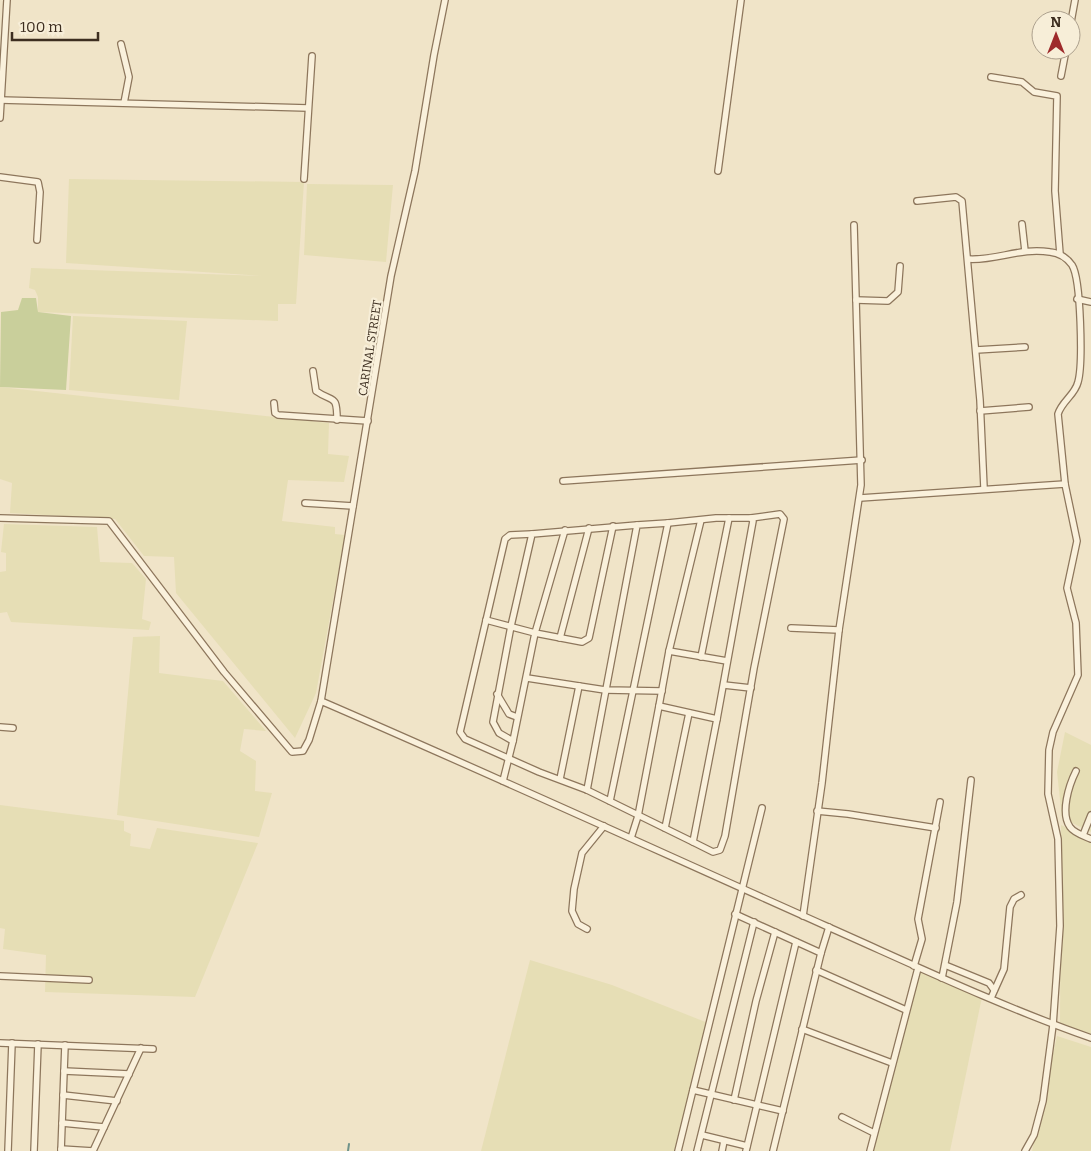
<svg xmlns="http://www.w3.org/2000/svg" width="1091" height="1151" font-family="Bitter,serif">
<rect width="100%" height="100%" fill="#f0e4c8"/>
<g fill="#e6deb5">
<polygon points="69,179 304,182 296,304 278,304 278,321 38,312 38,297 35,290 29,288 31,268 262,276 66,263"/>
<polygon points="307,184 393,185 386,262 304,255"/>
<polygon points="73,316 187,321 179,400 69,390"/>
<polygon points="0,387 329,423 328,454 349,456 344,482 288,480 282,521 335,527 335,534 345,535 316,693 295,738 176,593 174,557 144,556 115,519 10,513 12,483 0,479"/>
<polygon points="4,524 97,527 100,562 132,563 146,579 142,619 151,622 149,630 11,622 7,612 0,613 0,572 6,571 6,553 1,552"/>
<polygon points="160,636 159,673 223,681 266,731 244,729 240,751 256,761 255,791 272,793 259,837 117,815 133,637"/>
<polygon points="1065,732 1091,745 1091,832 1062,818 1057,772"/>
<polygon points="0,805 124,821 124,831 131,834 130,846 150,849 157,828 258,843 195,997 45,992 46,955 3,949 5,929 0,928"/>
<polygon points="1061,825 1091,839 1091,1034 1060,1024"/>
<polygon points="530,960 612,985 708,1023 676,1151 481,1151"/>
<polygon points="919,970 982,997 950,1151 873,1151"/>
<polygon points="1057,1036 1091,1047 1091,1151 1032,1151"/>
</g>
<polygon fill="#c9cf9b" points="22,298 36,298 38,312 71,316 66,390 0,387 1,312 18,310"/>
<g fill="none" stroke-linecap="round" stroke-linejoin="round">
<polyline stroke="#6f938a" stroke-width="2" points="348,1151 349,1144"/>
<g stroke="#8d765c" stroke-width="8">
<g id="minor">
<polyline points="1071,22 1075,0"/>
<polyline points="121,44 129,77 124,103"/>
<polyline points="1061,76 1066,50"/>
<polyline points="991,77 1022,82 1034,92 1057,96 1055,191 1060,254"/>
<polyline points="0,100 308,108"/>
<polyline points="0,118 7,0"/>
<polyline points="718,171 741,0"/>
<polyline points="0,177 38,182 40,192 37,240"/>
<polyline points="304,179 312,56"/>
<polyline points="917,201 956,197 962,201 980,400 984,488"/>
<polyline points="1022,224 1025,251"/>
<path d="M968,259C997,261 1020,247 1050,252C1059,253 1067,258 1072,265C1081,279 1083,364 1078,382C1075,395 1062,401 1058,414L1065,484"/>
<polyline points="1077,299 1091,302"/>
<polyline points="856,300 888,301 898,292 900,266"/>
<polyline points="976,350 1025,347"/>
<path d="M313,371L316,391C333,403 337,393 337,420"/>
<polyline points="274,403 275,413 278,415 368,421"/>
<polyline points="980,411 1029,407"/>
<polyline points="563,481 862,460"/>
<polyline points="860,498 1065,484 1077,541 1067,588 1076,623 1078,675 1053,732 1049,750 1048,794 1058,839 1060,926 1053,1025 1043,1101 1034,1135 1025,1151"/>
<polyline points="305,503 353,506"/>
<path d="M0,518L109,521L224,672L292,752L303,751L309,740L321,701C490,774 658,851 826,926C914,965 1000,1006 1091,1038"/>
<polyline points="668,523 716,518 751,518 753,521 717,719"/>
<polyline points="565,530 535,633 582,642 589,638 613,526"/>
<polyline points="532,534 510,535 505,539 460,732 465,739 539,772 587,790 693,842"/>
<polyline points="486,620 535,633 513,741 503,781"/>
<polyline points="791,628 839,630"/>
<polyline points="560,638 589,528"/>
<polyline points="669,651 727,661"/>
<polyline points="701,657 729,518"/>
<polyline points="527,678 605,690 662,691"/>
<polyline points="724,685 751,688"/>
<polyline points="497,694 509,714 517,717"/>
<polyline points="321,701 391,276 415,171 434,55 445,0"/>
<polyline points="659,706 669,651 701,520"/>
<polyline points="0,727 13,728"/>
<polyline points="513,741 499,733 493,722 511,626 532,534 637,525"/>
<path d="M1076,771C1069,785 1060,813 1070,827C1074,833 1084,836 1091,839"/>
<polyline points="560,779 579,686"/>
<polyline points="587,790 637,525 668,523 610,801"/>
<polyline points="817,811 848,814 936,828"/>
<polyline points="665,828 689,713"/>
<polyline points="1083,835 1091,815"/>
<polyline points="631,838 638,816 659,706 717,719 693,842 713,852 720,850 725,836 754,668 784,519 780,514 751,518"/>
<polyline points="735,914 821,953"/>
<polyline points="803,916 822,783 839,630 861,485 854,225"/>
<polyline points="587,929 578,924 572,911 574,889 582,853 604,826"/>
<polyline points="945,965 989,983 994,990"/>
<polyline points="914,966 922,939 918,919 940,802"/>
<polyline points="816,970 906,1010"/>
<polyline points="0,976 89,980"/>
<polyline points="942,978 957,902 971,780"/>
<polyline points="991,998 1004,969 1010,907 1014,899 1021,895"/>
<polyline points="802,1029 892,1063"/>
<polyline points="0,1043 153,1049"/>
<polyline points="64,1071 129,1074"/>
<polyline points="693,1090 783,1111"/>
<polyline points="63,1095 117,1101"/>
<polyline points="734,1100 756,1001 775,932"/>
<polyline points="842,1117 874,1133"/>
<polyline points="62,1123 104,1127"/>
<polyline points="702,1135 747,1146"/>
<polyline points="61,1149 93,1151"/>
<polyline points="8,1151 12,1043"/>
<polyline points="34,1151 38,1044"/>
<polyline points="61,1151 65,1045"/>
<polyline points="93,1151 141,1048"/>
<polyline points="678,1151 762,808"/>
<polyline points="697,1151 754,922"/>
<polyline points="722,1151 724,1141"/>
<polyline points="746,1151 796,942"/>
<polyline points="773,1151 821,953 829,927"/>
<polyline points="870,1151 918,968"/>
</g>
</g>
<use href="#minor" stroke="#faf1dc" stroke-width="5.5"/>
</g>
<g text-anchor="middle" stroke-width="4.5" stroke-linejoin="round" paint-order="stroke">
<g font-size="12" fill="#3d2e20" stroke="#f7eed8">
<text transform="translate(370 348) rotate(-81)" y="4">CARINAL STREET</text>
</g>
</g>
<g transform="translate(1056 35)"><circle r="24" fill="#f7eed8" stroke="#ada18e"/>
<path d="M0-4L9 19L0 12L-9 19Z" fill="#9e2a2b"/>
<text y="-8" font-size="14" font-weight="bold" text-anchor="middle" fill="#3d2e20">N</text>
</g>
<path d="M12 32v8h86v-8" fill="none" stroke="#3d2e20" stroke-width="2.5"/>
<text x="20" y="32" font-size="15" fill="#3d2e20" stroke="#f7eed8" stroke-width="4" paint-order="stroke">100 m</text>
</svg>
